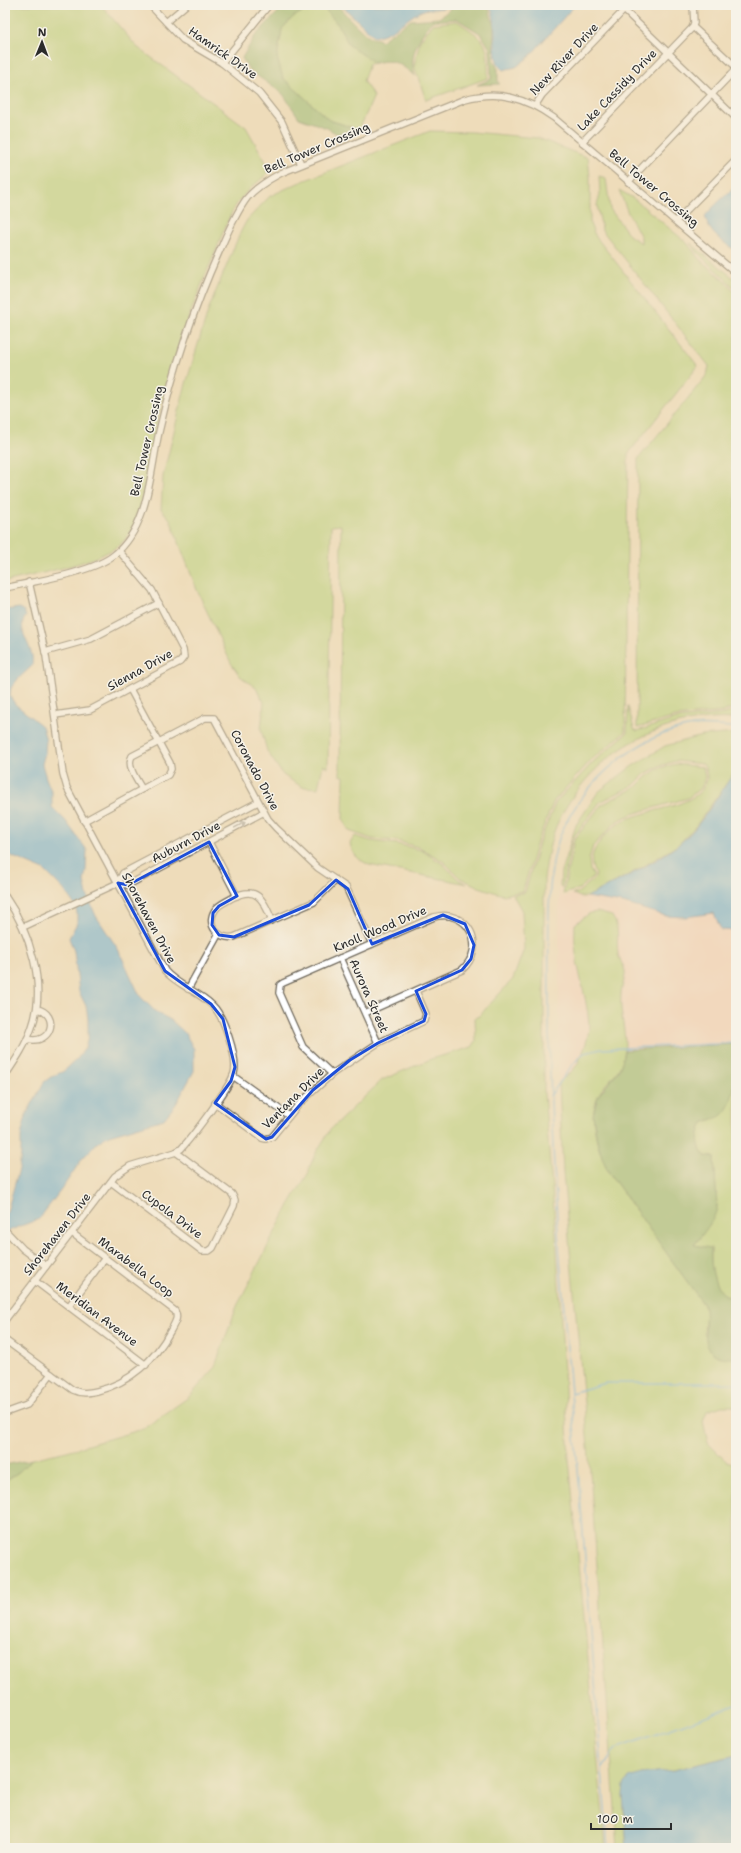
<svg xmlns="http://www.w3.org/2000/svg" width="741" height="1853" font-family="'Shantell Sans',sans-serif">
<rect width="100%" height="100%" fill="#f7f3e8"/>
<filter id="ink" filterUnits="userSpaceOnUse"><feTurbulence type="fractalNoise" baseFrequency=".025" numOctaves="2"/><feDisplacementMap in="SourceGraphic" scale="8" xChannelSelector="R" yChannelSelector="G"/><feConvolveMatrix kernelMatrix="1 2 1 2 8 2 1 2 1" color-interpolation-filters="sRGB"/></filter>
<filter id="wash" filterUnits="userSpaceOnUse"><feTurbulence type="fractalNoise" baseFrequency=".012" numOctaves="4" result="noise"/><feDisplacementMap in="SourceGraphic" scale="16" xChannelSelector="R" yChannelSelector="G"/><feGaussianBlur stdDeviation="0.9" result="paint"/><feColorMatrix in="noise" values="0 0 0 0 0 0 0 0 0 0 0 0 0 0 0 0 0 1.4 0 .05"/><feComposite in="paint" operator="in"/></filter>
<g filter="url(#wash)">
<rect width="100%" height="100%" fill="#eedcba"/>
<polygon fill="#f5d3c1" points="559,886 562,888 561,895 562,897 573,894 580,897 605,899 666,916 685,917 714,913 721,930 736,931 736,1044 625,1050 625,1031 621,1010 621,995 625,970 618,956 618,925 573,942 590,1025 584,1047 579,1062 574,1070 559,1082"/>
<g fill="#b2d37b" stroke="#6e7f53">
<path d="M5,5H101L137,47L246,127L267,164V174C257,183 246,191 238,202C229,215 223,233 217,248C191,307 169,369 155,431C148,462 145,517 124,541C104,562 35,574 5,582Z"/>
<polygon points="309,8 325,9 339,26 349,45 375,63 369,64 363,81 374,96 360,128 357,129 329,120 283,78 277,58 282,29 293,17"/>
<path d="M457,21C488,42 488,41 488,78L426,100L414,66L420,41L433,24Z"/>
<polygon points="430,131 472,132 538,138 588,158 590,177 590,224 596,237 698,366 628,454 625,732 591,760 554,801 537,842 523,891 503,895 479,887 460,878 444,862 421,848 397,841 372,839 349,831 343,819 344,776 340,775 341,525 331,526 328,768 323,765 318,788 302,787 283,775 267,751 261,729 264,702 256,688 240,676 231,663 197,590 170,519 161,509 163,476 185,387 209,308 240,233 247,220 270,196 298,183"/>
<polygon points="599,176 606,178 610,209 630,236 641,243 641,237 628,213 619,190 633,198 687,243 699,259 725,281 736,294 736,707 723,712 675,717 637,728 638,459 707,375 709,366 602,230 597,205 600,195"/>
<path d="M690,243L736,280V290C721,273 703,261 690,243Z"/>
<path d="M628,706L634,729L637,731L676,719L724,714L736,710V719C661,714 593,752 559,820C550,838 547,858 544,879V1093L556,1234L569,1459L606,1848H5V1481L20,1471L32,1459L67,1451L143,1429L189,1397L214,1369L237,1306L289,1205L309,1172V1168L317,1151L330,1130L382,1080L431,1059L472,1047L476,1041L475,1018L479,1016L513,979L524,949L522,911L513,895L525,892L539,843L556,802L593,762L627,733Z"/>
<path d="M736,733V770L696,826L678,845L639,869L587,897H580L573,894L579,892L595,878L596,874C591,868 591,862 593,854C596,844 609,830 618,824C640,808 701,810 707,779C707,774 706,768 703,764L676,761L659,766L645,774L634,785L600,802L572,839L562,888L560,887L561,871L576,825L598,792L631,767L665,746L702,736Z"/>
<polygon points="676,764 703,767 705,777 702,787 688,798 632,814 617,821 593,846 589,859 590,870 594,876 579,889 563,894 574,840 601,805 636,787 646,777 659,768"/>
<path d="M355,836L371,841L397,844L421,850L443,864L459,880L467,884L369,865C358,859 352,855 350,843Z"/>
<path d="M597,912L612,916C621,930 616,939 618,954C619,960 624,965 625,971C626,978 621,987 621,995C619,1015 628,1035 624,1055C621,1074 605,1081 598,1096C587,1119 599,1151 609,1173L704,1305L706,1312L704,1333L734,1358L736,1357V1406H722L707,1411L703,1421L708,1443L726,1461L736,1464V1755L674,1770L641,1774L623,1795L627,1848H618L589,1458L563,1173L559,1082C563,1078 569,1075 573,1070C581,1062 590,1035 589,1024C586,988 572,961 575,924L590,913Z"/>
<path d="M736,1081V1299C713,1296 710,1267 711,1249L694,1245L702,1235L717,1207L714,1157L705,1156C696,1145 697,1135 703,1123L715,1118L732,1094Z"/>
</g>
<g fill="#8db56b" stroke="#5c704b">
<path d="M285,5H337C346,14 365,39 378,39L381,41L411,20L439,18L456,5H485L489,8L494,27L493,59L498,69V82L500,84L477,85L491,79L490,49L481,34L457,19L432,21C419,38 408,55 415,76C400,64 394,58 375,63L349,45L339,26L325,9L309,8L293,17L282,29L277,58L283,78L329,120L357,129L337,134L327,128L299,118L283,94L249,70L242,58L255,36Z"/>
<path d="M736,1044C736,1062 737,1101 723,1114C718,1119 709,1119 703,1123C697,1135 696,1145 705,1156L714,1157L717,1207C715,1221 703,1233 694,1245L711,1248C710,1266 713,1296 736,1299V1357C731,1359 726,1358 721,1357C697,1351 709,1321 704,1305L609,1173L603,1160L597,1140L593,1115L598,1096L619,1070L624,1056L625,1050Z"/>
<polygon points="32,1459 20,1471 5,1481 5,1465"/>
</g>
<g fill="#64aedc" stroke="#486c84">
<path d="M341,5H451C442,11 430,7 421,11C404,19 394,35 374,36Z"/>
<path d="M489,5H575L529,57L516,67L503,70C488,59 501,22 489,5Z"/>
<path d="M736,187V251C723,242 708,233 705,216C710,210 731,189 736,187Z"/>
<path d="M19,608L24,611L26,616C16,629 30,643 32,656C33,659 32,662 32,666L18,679L11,688L10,696L15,704L42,726L46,740L45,753L42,764L46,778L52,793V807L65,820L87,850L86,870L84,881L87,895L96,916L118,949L140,996L156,1012L171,1020L185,1033L194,1049V1071L176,1104L164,1119L109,1135L98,1142L82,1159L61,1190L39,1219L8,1231L5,1241V1214L7,1212L19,1169L21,1154V1136L26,1115L44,1082L51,1077L64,1071L78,1058L85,1048L88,1037V1019L86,1006L79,992L74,951L69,938L77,923V913L74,904L64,890L44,870L11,856L5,850V610Z"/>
<path d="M736,770V931L721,930L714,913L685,917L666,916L623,903L587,897C616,882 652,865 678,845C701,827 719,793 736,770Z"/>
<polygon points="736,1755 736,1848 627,1848 623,1795 624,1785 629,1778 641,1774 674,1770"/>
</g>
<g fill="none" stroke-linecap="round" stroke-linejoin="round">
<g stroke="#64aedc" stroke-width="1.5">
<polyline points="550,1096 573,1064 584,1053 601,1049 736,1043"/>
<polyline points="571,1393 606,1383 736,1383"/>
<polyline points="603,1767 615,1749 736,1705"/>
<path d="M608,1848C598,1722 589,1596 578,1470C564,1317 550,1164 549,1010C549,977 548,944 549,911C550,884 551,857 562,831C585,781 636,735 693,726C706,724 722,727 736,727"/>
</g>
</g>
</g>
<g filter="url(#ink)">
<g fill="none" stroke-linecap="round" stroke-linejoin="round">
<g stroke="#6f695d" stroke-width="8">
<g id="minor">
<polyline points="150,5 183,40 222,63 259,93 282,122 301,164"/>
<polyline points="625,11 736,118"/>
<polyline points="166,22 186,5"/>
<polyline points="693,27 736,67"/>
<polyline points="222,63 269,5"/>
<polyline points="535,106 542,95 629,5"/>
<polyline points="582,142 692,28 694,23 693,5"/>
<polyline points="628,182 736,69"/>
<polyline points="676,221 736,160"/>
<path d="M5,588C35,581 92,573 114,555C149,527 150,473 159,432C173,371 193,310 219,252C227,234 235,214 247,198C256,187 268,180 281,173L465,99C499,90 526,98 554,118L736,273"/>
<polyline points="45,652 91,639 159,603"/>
<polyline points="55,715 90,710 180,662 184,657 183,650 152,590 119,551"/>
<path d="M142,789C137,780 126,766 132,756L205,718H214L268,819L276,828L318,868L346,887L372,944"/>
<polyline points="84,821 168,775 171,769 170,763 130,689"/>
<polyline points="209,842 237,896"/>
<polyline points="118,883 123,873 258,802"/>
<path d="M5,896C30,932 47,985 32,1027C26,1045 15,1061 5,1076"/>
<path d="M272,920C263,899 257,885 232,898C226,902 219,904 215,910C205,925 219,940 234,937L314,902L336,880"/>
<polyline points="23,927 118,883 128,885 264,812"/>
<polyline points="340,958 378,1043"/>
<polyline points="188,989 218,935"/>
<path d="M27,1039C52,1046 60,1014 37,1009"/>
<path d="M332,1074L303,1047L279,993L280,985L283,983L434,917C468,908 488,946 462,970L365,1013"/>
<polyline points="233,1076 289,1116"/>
<polyline points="215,1103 262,1138 266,1139 272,1137 299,1104 332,1074 378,1043 424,1021 426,1014 416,991"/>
<polyline points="111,1182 202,1251 209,1251 213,1248 234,1206 235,1200 232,1194 176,1152"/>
<polyline points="5,1230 23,1249 46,1266"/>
<polyline points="35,1281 146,1365"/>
<polyline points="69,1306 105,1258"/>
<path d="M5,1320L115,1176L130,1166L176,1152L181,1149C191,1138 231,1086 234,1073C238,1058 224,1016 212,1005C198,991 178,986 165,971L67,788L63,774L46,656L29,582"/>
<path d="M5,1340L73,1390C81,1394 88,1393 97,1391C130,1383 155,1360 171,1330C174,1324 179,1318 175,1311L72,1233"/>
<polyline points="5,1413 27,1405 51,1374"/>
</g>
</g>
<use href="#minor" stroke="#fff" stroke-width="5.5"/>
</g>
<defs><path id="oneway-shaft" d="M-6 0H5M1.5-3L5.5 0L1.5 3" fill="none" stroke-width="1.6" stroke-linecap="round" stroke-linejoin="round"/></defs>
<use stroke="#a0a0a0" href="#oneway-shaft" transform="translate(240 825) rotate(-28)"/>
</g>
<path d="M0 0H741V1853H0ZM209,842L237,896L219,906L213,913L212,925L219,935L234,937L309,905L336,880L348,889L372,944L443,915L465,924L474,945L471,959L462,970L416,991L426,1014L424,1021L378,1043L350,1060L313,1090L272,1137L266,1139L215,1103L231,1081L235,1067L223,1019L211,1004L165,971L118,883L128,885Z" fill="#eedcba" fill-opacity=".55" fill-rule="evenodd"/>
<path fill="none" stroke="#1d4ed8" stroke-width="3" stroke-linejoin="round" d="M209,842L237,896L219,906L213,913L212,925L219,935L234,937L309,905L336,880L348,889L372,944L443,915L465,924L474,945L471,959L462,970L416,991L426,1014L424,1021L378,1043L350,1060L313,1090L272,1137L266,1139L215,1103L231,1081L235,1067L223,1019L211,1004L165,971L118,883L128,885Z"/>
<g text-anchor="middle" stroke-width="3" stroke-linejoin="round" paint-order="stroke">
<g font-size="12" fill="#2b2b2b" stroke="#f7f3e8">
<text transform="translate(223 53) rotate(35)" y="4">Hamrick Drive</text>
<text transform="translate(564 59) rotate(-47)" y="4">New River Drive</text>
<text transform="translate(617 90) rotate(-46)" y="4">Lake Cassidy Drive</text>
<text transform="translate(317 148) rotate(-23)" y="4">Bell Tower Crossing</text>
<text transform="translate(654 188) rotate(40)" y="4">Bell Tower Crossing</text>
<text transform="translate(147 441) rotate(-77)" y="4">Bell Tower Crossing</text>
<text transform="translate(140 670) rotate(-29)" y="4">Sienna Drive</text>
<text transform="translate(255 770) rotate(62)" y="4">Coronado Drive</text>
<text transform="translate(186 842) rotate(-28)" y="4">Auburn Drive</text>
<text transform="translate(149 918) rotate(62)" y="4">Shorehaven Drive</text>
<text transform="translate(380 929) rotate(-23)" y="4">Knoll Wood Drive</text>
<text transform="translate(369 996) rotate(66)" y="4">Aurora Street</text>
<text transform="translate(293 1098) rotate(-45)" y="4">Ventana Drive</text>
<text transform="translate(172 1214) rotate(37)" y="4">Cupola Drive</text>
<text transform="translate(57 1234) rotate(-52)" y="4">Shorehaven Drive</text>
<text transform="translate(136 1267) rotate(37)" y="4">Marabella Loop</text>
<text transform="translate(97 1314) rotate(37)" y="4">Meridian Avenue</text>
</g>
</g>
<rect width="741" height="1853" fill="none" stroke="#f7f3e8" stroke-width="20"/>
<g transform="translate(42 42) rotate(1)" stroke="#f7f3e8" stroke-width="3" paint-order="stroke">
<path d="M0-3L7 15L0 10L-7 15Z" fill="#2b2b2b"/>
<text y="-6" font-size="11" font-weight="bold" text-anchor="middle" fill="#2b2b2b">N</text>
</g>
<path d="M591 1823v6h80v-6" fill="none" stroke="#2b2b2b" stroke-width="2"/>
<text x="597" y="1823" font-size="12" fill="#2b2b2b" stroke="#f7f3e8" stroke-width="3" paint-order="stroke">100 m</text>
</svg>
